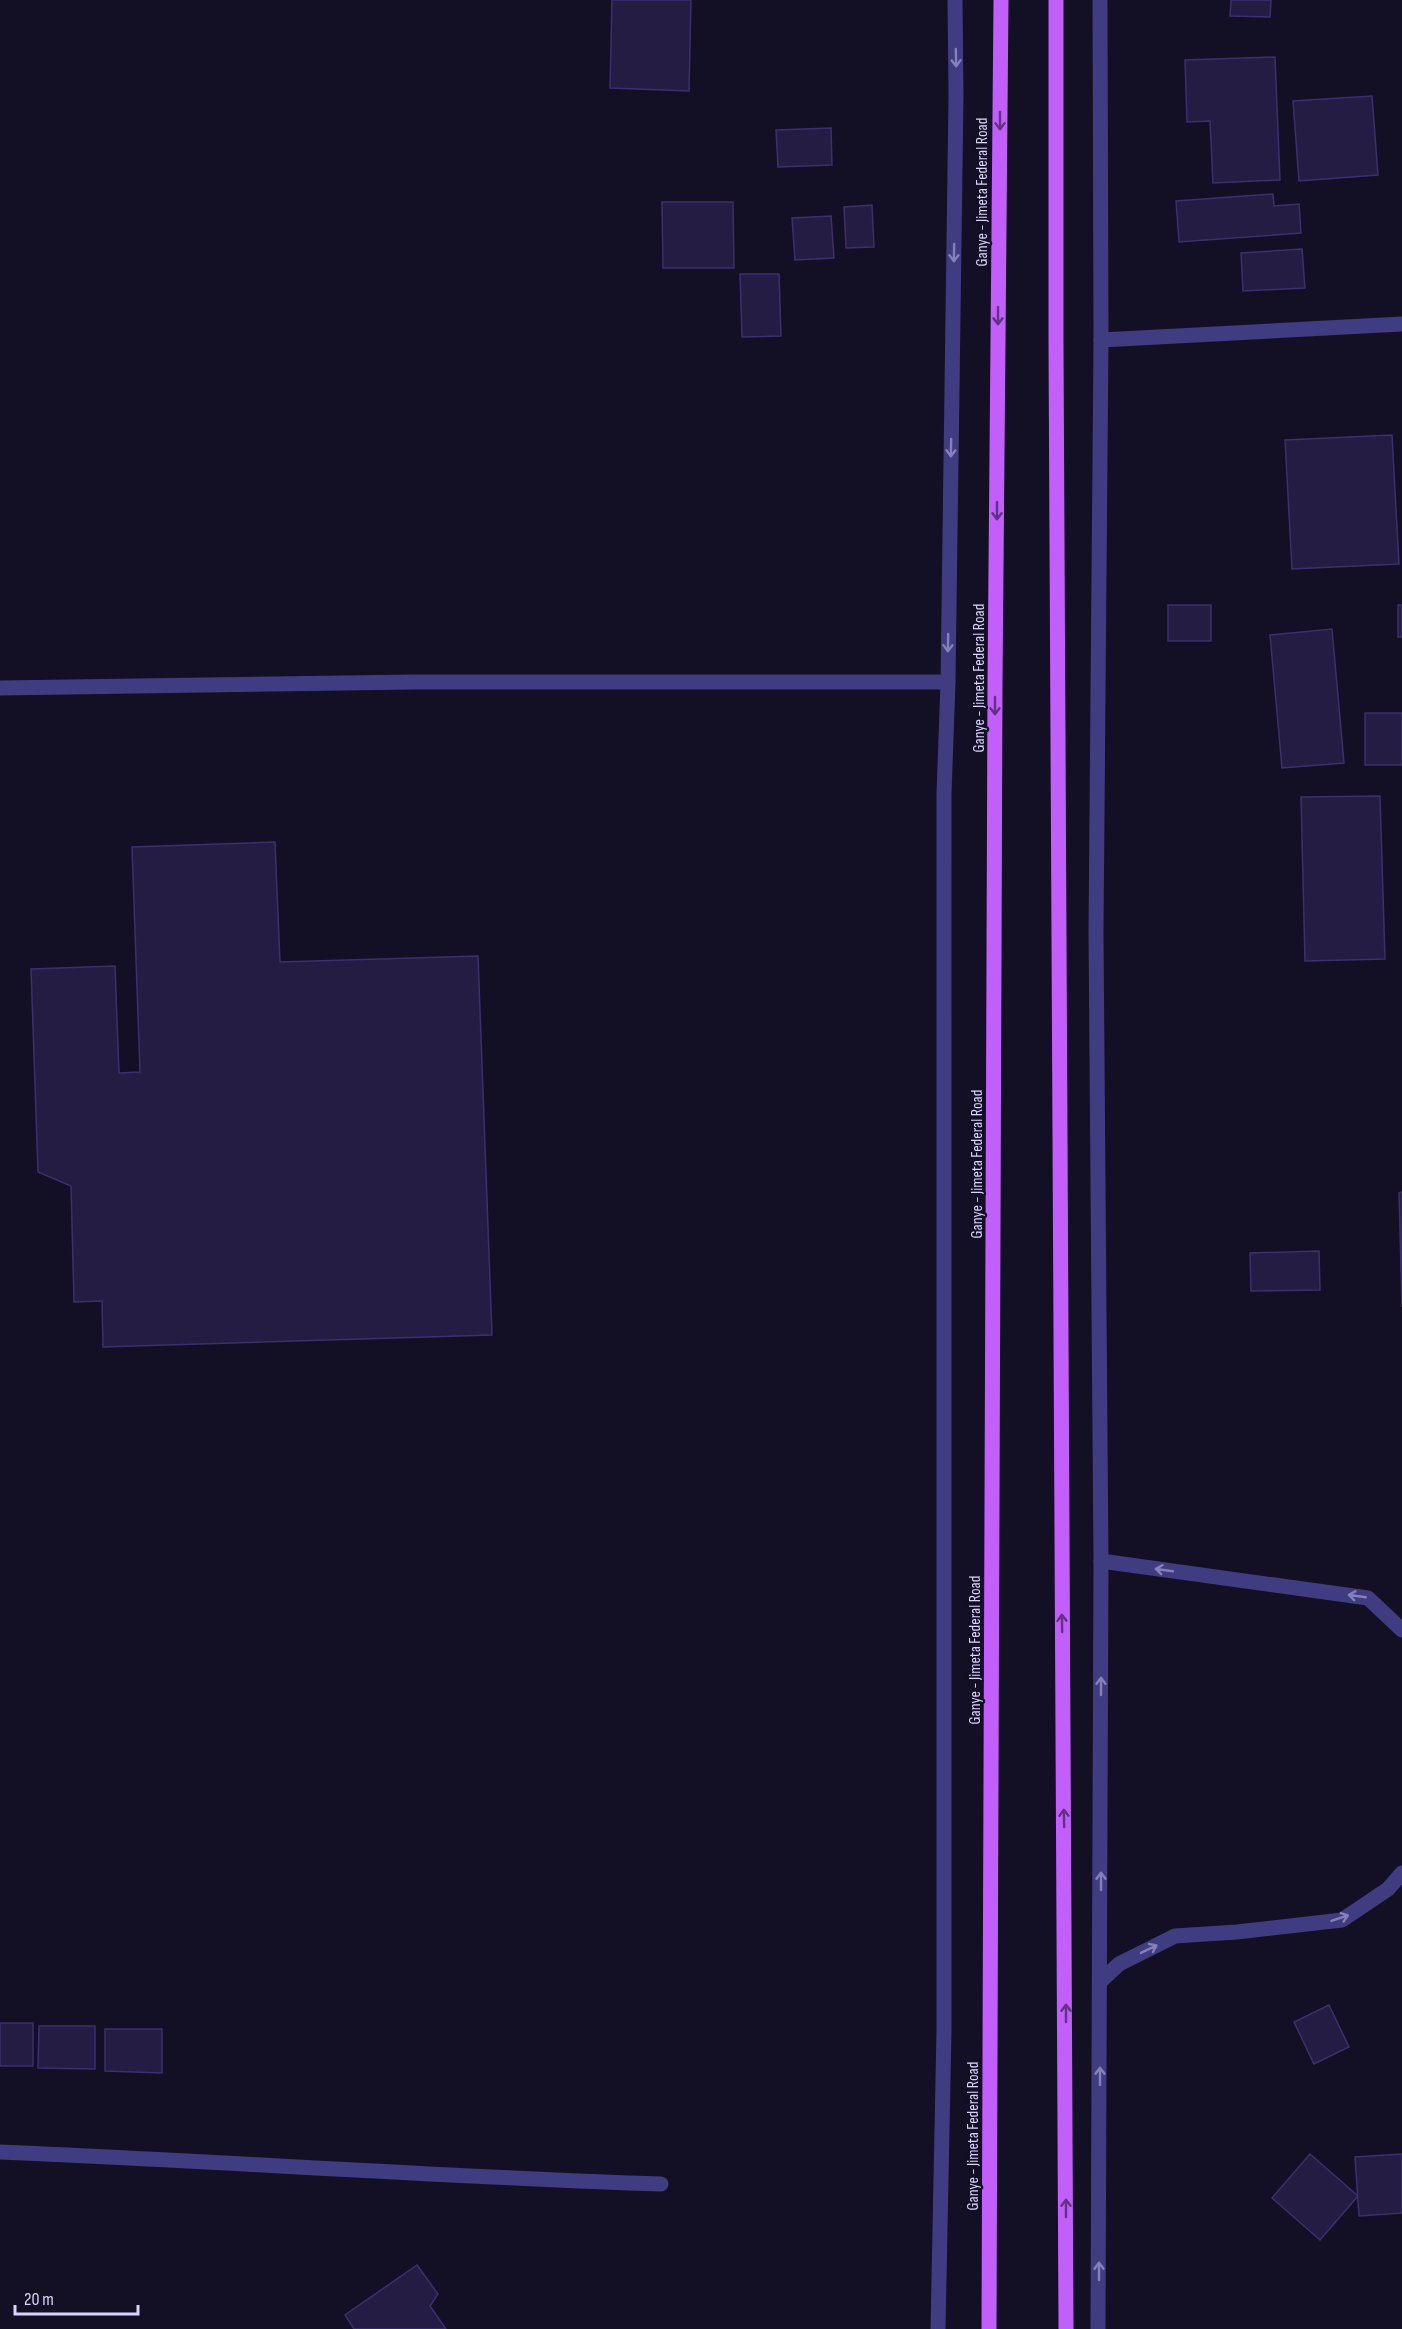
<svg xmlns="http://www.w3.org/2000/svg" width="1402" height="2329" font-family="'Sofia Sans Condensed',sans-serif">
<rect width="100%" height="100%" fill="#130f24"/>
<g fill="#251c44" stroke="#3d2f6f" stroke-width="1.5">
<polygon points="612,0 691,0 689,91 610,88"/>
<polygon points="1231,0 1271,0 1270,17 1230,16"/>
<polygon points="1275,57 1280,180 1213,183 1210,121 1187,122 1185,60"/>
<polygon points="1372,96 1378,175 1299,181 1293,101"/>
<polygon points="831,128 832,165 778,167 776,130"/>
<polygon points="1273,194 1274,206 1299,204 1301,233 1179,242 1176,201"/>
<polygon points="662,202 733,202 734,268 663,268"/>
<polygon points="872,205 874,247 846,248 844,207"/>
<polygon points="831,216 834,258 795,260 792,218"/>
<polygon points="1302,249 1305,288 1243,291 1241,253"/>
<polygon points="740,274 779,274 781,336 742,337"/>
<polygon points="1392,435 1399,564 1292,569 1285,440"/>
<rect x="1168" y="605" width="43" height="36"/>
<rect x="1398" y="605" width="4" height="32"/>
<polygon points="1332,629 1344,763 1282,768 1270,635"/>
<rect x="1365" y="713" width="37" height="52"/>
<polygon points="1380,796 1385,959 1305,961 1301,797"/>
<polygon points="275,842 280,962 478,956 492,1335 103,1347 102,1301 74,1302 71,1186 38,1172 31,969 115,966 119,1073 140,1072 132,847"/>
<polygon points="1402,1192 1402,1307 1399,1193"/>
<polygon points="1319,1251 1320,1290 1251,1291 1250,1253"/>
<polygon points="1329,2005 1349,2047 1314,2064 1294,2022"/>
<rect x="0" y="2023" width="33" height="43"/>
<polygon points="39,2026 95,2026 95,2069 38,2068"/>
<polygon points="105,2029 162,2029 162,2073 105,2071"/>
<polygon points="1310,2154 1358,2196 1320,2240 1272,2198"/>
<polygon points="1402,2154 1402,2213 1359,2216 1355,2157"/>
<polygon points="417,2265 438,2294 430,2306 446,2329 354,2329 345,2315"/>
</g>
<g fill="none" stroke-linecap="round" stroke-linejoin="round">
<g stroke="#403c81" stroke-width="15">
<polyline points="1101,340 1402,324"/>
<polyline points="1101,1561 1368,1598 1402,1630"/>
<polyline points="1101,1981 1119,1964 1175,1936 1237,1932 1342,1920 1388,1889 1402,1873"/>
</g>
<g stroke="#403c81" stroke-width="15">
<polyline points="0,688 414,682 948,682"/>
<path d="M0,2152C220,2161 441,2177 661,2184"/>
<polyline points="938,2329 944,2030 944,794 948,682 956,96 955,0"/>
<polyline points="1098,2329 1101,1561 1096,932 1101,340 1100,0"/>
</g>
<g stroke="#c25ef9" stroke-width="15">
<polyline points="1056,0 1056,342 1066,2329"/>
<polyline points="989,2329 995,682 1001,0"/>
</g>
</g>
<defs><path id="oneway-shaft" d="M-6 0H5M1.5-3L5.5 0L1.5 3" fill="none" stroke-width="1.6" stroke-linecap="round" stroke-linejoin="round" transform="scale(1.5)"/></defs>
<g stroke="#8580b9">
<use href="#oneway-shaft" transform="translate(956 58) rotate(89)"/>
<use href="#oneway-shaft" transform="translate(954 253) rotate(91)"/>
<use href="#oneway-shaft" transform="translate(951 448) rotate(91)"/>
<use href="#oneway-shaft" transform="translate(948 643) rotate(91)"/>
<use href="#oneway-shaft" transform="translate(1164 1570) rotate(-172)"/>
<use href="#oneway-shaft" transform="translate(1357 1596) rotate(-172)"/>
<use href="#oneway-shaft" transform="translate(1101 1686) rotate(-90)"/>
<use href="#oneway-shaft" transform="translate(1101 1881) rotate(-90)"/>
<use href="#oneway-shaft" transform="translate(1340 1918) rotate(-18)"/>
<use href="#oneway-shaft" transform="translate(1149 1949) rotate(-26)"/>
<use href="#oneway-shaft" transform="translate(1100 2076) rotate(-90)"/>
<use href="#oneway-shaft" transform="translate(1099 2271) rotate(-90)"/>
</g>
<g stroke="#623384">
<use href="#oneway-shaft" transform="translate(1000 121) rotate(90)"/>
<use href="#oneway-shaft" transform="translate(998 316) rotate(90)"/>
<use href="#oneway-shaft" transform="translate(997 511) rotate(90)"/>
<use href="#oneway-shaft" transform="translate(995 706) rotate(90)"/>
<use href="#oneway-shaft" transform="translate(1062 1623) rotate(-91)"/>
<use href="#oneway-shaft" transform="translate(1064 1818) rotate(-91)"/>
<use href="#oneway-shaft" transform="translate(1066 2013) rotate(-90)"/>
<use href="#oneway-shaft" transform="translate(1066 2208) rotate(-90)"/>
</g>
<g text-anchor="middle" stroke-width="4.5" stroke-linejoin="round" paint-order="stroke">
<g font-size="16" fill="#d9d3fd" stroke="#130f24">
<text transform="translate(981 192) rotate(-90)" y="6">Ganye - Jimeta Federal Road</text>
<text transform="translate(978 678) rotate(-90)" y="6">Ganye - Jimeta Federal Road</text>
<text transform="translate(976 1164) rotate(-90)" y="6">Ganye - Jimeta Federal Road</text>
<text transform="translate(974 1650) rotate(-90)" y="6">Ganye - Jimeta Federal Road</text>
<text transform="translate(972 2136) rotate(-90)" y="6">Ganye - Jimeta Federal Road</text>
</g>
</g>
<path d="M15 2305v9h123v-9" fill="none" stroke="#d9d3fd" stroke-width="3"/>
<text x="24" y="2305" font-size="18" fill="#d9d3fd" stroke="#130f24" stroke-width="4.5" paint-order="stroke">20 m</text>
</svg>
